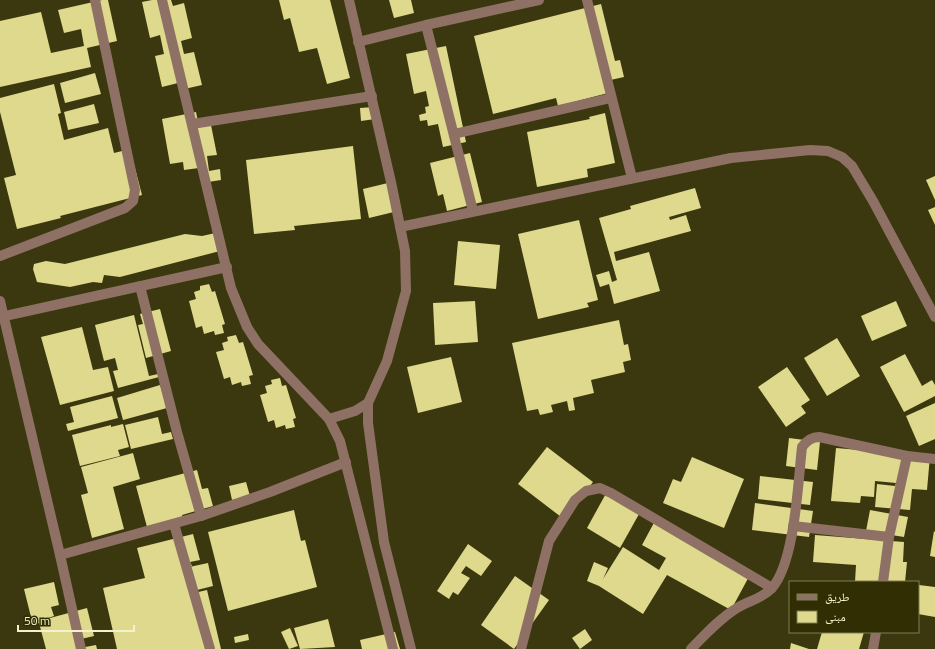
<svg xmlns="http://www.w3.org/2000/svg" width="935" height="649" font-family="'Titillium Web','Noto Naskh Arabic',sans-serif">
<rect width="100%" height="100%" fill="#3b380f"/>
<g fill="#ded98c">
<polygon points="102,0 108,0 117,41 87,48 91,67 0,87 0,21 41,12 51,53 84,46 81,29 64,33 58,10"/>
<polygon points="152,0 171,0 173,6 184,3 192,38 181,41 184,54 194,52 202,85 180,90 178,83 162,87 155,56 164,54 160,35 150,38 142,2"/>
<polygon points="279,0 330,0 350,78 327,84 317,48 299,52 290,18 284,20"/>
<polygon points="389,0 411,0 414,13 394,18"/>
<polygon points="601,4 615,61 620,60 624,77 606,81 608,93 558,106 556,98 493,114 474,36"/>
<polygon points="446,46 466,142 443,147 438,124 428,126 427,120 420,121 419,115 426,113 425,107 429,106 426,91 414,94 406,54"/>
<polygon points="95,73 101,94 65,103 60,83"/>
<polygon points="54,84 61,113 58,114 64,140 108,128 114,153 130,149 142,195 60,216 61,218 17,229 4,178 16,175 0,112 0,98"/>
<polygon points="94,104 99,123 68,130 64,112"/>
<polygon points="374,107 375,119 361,121 360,108"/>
<polygon points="196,112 198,122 210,120 217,155 207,156 209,171 220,169 221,180 202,183 199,168 184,170 183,162 170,164 162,119"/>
<polygon points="605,113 615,163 587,169 588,177 537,187 527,132 590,119 589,117"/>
<polygon points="353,146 361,219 294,226 295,230 254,234 246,160"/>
<polygon points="470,153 482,202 447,211 443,194 438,196 430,163"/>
<polygon points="935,176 935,200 926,180"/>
<polygon points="392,182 398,211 369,218 363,189"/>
<polygon points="695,188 701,208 669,217 670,220 686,215 691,231 614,252 616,261 649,252 660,291 614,304 609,284 600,287 596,275 609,271 612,282 617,280 599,218 631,209 630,206"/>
<polygon points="935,207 935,225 928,210"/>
<polygon points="579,220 598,300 587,303 589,307 538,319 518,234"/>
<polygon points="220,232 220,251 120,277 104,275 102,283 93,282 70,287 37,282 33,269 34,264 46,261 65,264 185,234 202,236"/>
<polygon points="458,241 500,245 496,289 454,285"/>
<polygon points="209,284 212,292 215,291 225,324 222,325 224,333 215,335 214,331 204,334 202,326 196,328 189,301 196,299 194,292 200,290 200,286"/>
<polygon points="475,301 478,342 435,345 433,303"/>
<polygon points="896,301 907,326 872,341 861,316"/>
<polygon points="160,309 171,351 146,358 138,325 143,324 140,314"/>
<polygon points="134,315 149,376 158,374 159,377 118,388 113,371 118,370 115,358 104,361 95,325"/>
<polygon points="619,320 624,345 628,344 631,360 623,362 625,372 591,380 594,393 573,398 575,410 569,411 567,401 551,405 553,412 540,415 538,409 527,411 512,343"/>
<polygon points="82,327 93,370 108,367 114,391 60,405 41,337"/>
<polygon points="236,335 239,343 243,342 253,375 249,376 251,384 242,386 241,382 232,385 230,377 224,379 216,352 224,350 222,343 228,341 227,337"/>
<polygon points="837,338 860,376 827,396 804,358"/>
<polygon points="905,354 922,386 932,380 935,385 935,396 904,412 880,367"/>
<polygon points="451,357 462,402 418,413 407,367"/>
<polygon points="787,367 810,400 801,406 806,413 786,427 758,387"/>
<polygon points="280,378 282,386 286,385 296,418 293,419 295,427 286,429 285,425 276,428 274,420 268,422 260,395 267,393 265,386 272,384 271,380"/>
<polygon points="160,385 167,408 123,420 117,398"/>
<polygon points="112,396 118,418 68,431 66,424 74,422 70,407"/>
<polygon points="935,403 935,439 919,446 906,416"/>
<polygon points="158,417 162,434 171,432 173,439 131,449 125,425"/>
<polygon points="123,424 129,447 118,450 120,456 80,466 72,435 111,425 111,427"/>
<polygon points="789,438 820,442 817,470 786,466"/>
<polygon points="547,447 593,482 565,520 518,484"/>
<polygon points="836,448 930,456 927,490 912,489 910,510 875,507 877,484 895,486 896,483 875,481 874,497 861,496 860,503 831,501"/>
<polygon points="133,453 140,479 113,487 124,529 92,538 81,495 88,493 81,467"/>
<polygon points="692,457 744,479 724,528 663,503 673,479 681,482"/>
<polygon points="197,470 202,489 208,488 213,506 182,515 183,518 147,527 136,486"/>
<polygon points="760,476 813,482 810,505 758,499"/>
<polygon points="246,482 250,496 232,500 229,486"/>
<polygon points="609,488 643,507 620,548 587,528"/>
<polygon points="755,503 813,511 809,537 752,530"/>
<polygon points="294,510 301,541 305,540 317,587 228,611 208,532"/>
<polygon points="870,510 908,517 904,537 866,531"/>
<polygon points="656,519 752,571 731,610 667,575 643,614 599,586 587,581 594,562 608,568 603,579 623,547 659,570 666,558 642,545"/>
<polygon points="934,531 935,532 935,557 930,556"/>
<polygon points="193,534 200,560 190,562 192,566 180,569 208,563 213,586 193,591 194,593 207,590 221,649 117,649 103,588 145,578 137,548"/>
<polygon points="815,535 904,542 903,562 907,562 905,582 855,582 856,565 813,562"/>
<polygon points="468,544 492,561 481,576 466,566 461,573 470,578 458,595 453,592 449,599 437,591"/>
<polygon points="515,576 549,600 514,649 481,625"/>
<polygon points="54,582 59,605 51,607 54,616 39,621 87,608 94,636 77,640 79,649 46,649 39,623 33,625 24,589"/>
<polygon points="919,585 935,587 935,617 918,614"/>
<polygon points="328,619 335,647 300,649 294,628"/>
<polygon points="290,628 298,646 289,649 281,632"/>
<polygon points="585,629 592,640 580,649 572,638"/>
<polygon points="395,632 400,649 362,649 360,640"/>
<polygon points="822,632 864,632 859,649 817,649"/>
<polygon points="248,634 249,640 235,643 234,637"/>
<polygon points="791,643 809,649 790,649"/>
<polygon points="96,645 97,649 81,649 80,648"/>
</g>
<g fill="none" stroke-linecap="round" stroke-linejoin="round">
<g stroke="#8e7164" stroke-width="10">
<polyline points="162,0 231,288 247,327 258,344 329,419 340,441 393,649"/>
<polyline points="349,0 391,182 405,251 406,291 387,361 368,403 368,423 384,542 411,649"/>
<polyline points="587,0 632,178"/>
<polyline points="358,42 426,25"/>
<polyline points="192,124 372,96"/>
<polyline points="454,134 611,98"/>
<polyline points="473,211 426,25 539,0"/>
<polyline points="400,227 731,158 810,150 828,151 842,157 852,166 873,201 935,317"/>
<polyline points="0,256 125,208 133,201 135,190 133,181 95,0"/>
<polyline points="140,286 177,432 201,516"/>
<polyline points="0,301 60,555 81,649"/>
<polyline points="0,317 227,267"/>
<polyline points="329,419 355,411 368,403"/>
<polyline points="174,524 210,649"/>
<polyline points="793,526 889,537"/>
<polyline points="60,555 201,516 270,492 346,462"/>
<polyline points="883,582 889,537 907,456"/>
<polyline points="521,649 549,541 575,500 586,491 600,488 611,493 772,588"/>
<path d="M691,649C705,635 719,619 737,608C748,601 761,599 771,589C795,564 798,482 802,447C807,440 812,437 819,437L907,456L935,459"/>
<polyline points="873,649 876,632"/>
</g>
</g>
<rect x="789" y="581" width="130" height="52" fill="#312e03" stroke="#7f7c54"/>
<rect x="797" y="594" width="20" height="6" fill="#8e7164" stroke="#7f7c54"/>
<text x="825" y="601" font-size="12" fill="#f4f2cd">طريق</text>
<rect x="797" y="611" width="20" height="12" fill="#ded98c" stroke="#7f7c54"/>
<text x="825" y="621" font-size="12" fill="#f4f2cd">مبنى</text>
<path d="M18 625v6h116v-6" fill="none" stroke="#f4f2cd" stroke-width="2"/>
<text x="24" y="625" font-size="12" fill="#f4f2cd" stroke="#312e03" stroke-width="3" paint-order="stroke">50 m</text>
</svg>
